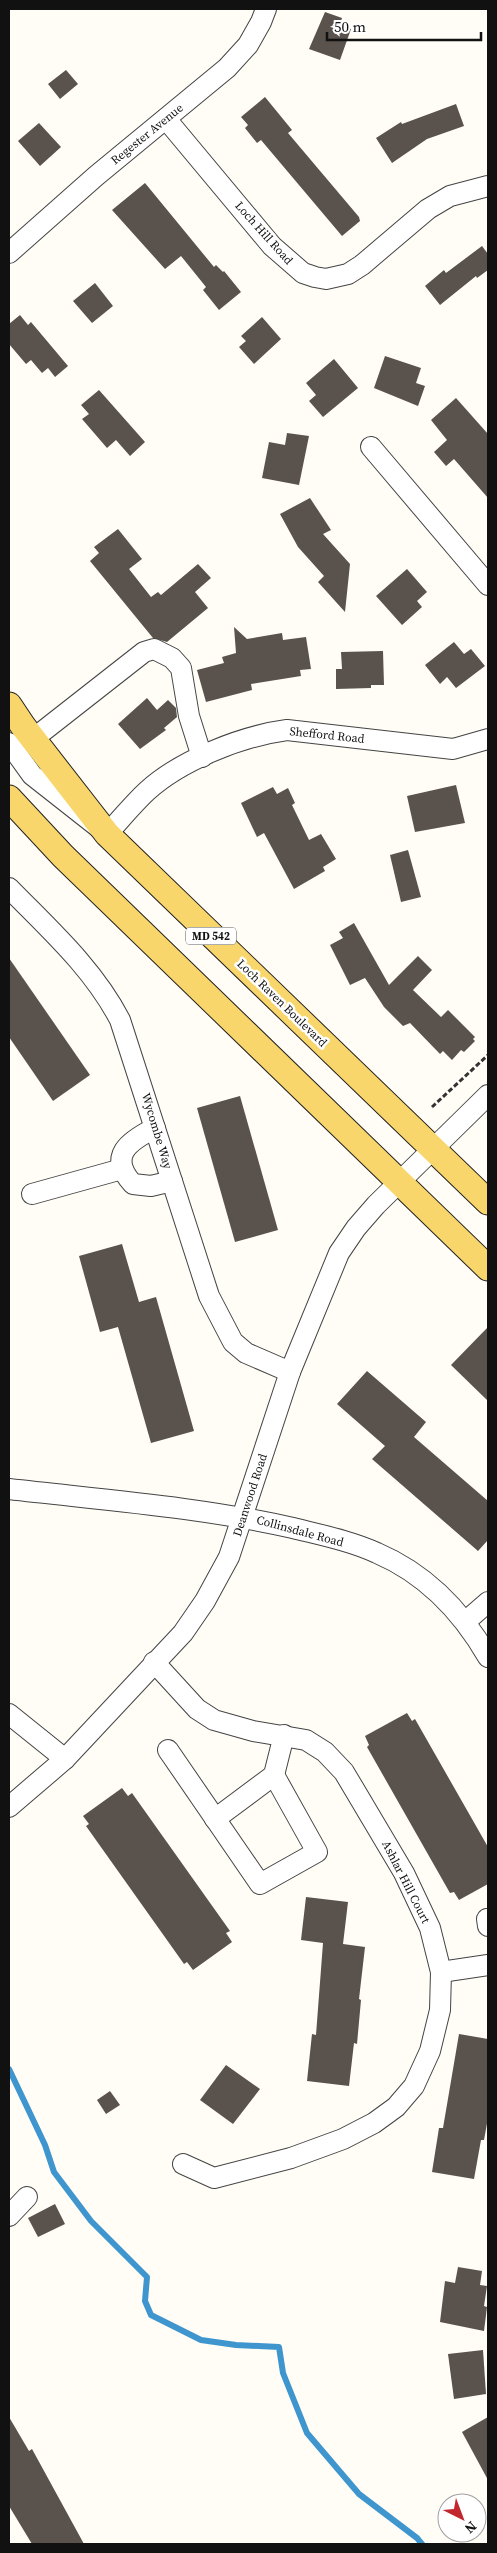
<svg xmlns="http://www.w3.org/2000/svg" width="497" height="2553" font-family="'Source Serif 4',serif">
<rect width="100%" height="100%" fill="#fffdf5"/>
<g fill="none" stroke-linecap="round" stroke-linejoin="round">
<polyline stroke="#3f96cf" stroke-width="6" points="9,2069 45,2145 54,2172 91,2221 147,2277 145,2301 151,2315 201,2340 236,2345 279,2347 283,2373 307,2433 359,2494 417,2538 422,2544"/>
</g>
<g fill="#5a524d">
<polygon points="325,12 342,18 340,25 351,29 340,60 309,49"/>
<polygon points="66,70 78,84 60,99 48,84"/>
<polygon points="265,97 292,130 288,133 359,217 360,221 342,236 261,140 257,143 245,128 248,125 241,117"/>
<polygon points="456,104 464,126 427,139 392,163 376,138 401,122 402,124"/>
<polygon points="39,123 61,147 40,166 18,141"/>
<polygon points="145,183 214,267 216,265 223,272 224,271 241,292 219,310 203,290 206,287 181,256 165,269 112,210"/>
<polygon points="482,246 488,254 488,270 477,278 476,276 440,305 425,286 444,270 446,273"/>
<polygon points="95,283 113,306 92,323 73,301"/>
<polygon points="20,315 28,325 31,322 68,366 55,377 48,368 42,373 31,360 26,364 9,344 9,324"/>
<polygon points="262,317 281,339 254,364 239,347 246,341 241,336"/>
<polygon points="385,356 421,368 416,383 425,386 418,406 374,388"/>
<polygon points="334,359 358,388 323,417 309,401 316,395 306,383"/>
<polygon points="99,390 145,442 130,456 116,440 107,448 82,419 89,414 81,405"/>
<polygon points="456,398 488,434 488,498 454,459 446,466 434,452 447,440 431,420"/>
<polygon points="287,433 309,436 299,485 262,478 269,442 285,445"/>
<polygon points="310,498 331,530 323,534 350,564 345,612 318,582 324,576 298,547 280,514"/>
<polygon points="118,529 142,559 129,569 151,597 158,592 161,595 198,564 211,578 195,592 208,608 167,642 153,638 90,561 99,553 94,547"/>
<polygon points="407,569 427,592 417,601 422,607 402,625 376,596"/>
<polygon points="234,627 247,639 282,633 283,640 306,637 311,669 300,670 301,676 251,684 252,690 206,702 197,670 224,663 222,657 236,653"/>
<polygon points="454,642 464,654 471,649 485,666 456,688 447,677 440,684 425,665"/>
<polygon points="383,651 384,685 371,685 371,688 336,689 336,669 342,669 341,652"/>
<polygon points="147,698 157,710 168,700 176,708 177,717 164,728 166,730 140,749 118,724"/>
<polygon points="456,785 465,823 415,832 407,796"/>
<polygon points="273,787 277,794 288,788 295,803 292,805 309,840 321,834 336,859 323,867 325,871 294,889 264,833 257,837 241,803"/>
<polygon points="408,850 421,897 401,902 390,855"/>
<polygon points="354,923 389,985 418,956 432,970 413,990 441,1017 448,1010 475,1037 473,1039 475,1041 464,1052 461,1050 452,1060 443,1051 440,1054 410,1023 403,1026 384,1007 365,978 350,985 330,945 343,938 339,932"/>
<polygon points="9,958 90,1075 53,1101 9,1037"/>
<polygon points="240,1096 278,1230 235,1242 197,1108"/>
<polygon points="122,1244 139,1302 156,1297 194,1431 151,1443 118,1327 100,1332 79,1256"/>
<polygon points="488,1327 488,1401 451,1365"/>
<polygon points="367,1371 426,1422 414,1437 488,1501 488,1540 478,1551 372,1459 385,1446 337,1404"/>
<polygon points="407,1713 412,1721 415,1719 488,1847 488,1884 459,1900 454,1892 450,1893 367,1747 369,1745 365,1736"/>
<polygon points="122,1788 128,1796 132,1793 230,1931 226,1933 232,1942 193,1970 187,1962 184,1964 86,1826 89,1824 83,1816"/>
<polygon points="306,1897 348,1902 343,1944 365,1947 359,1999 361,2000 357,2044 354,2043 349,2086 307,2081 312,2034 316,2035 323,1943 301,1940"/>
<polygon points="459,2034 488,2039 488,2118 484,2140 481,2140 474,2179 432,2172 439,2128 443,2128"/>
<polygon points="226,2065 260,2089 233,2124 200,2100"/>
<polygon points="110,2091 120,2105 106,2114 97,2100"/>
<polygon points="55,2204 65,2224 38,2237 28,2218"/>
<polygon points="458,2267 482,2271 480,2285 487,2286 484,2306 487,2307 484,2331 440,2322 445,2281 455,2283"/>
<polygon points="483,2350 486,2394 454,2399 448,2354"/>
<polygon points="9,2417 29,2451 32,2449 84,2544 32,2544 9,2506"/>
<polygon points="488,2417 488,2480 462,2432"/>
</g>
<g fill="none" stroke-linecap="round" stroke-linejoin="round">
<g stroke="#444" stroke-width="22">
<g id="minor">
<polyline points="166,119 272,246 303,273 315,277 326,279 348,274 362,265 428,209 450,196 488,186"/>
<polyline points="9,253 96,176 227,68 248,45 261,22 266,9"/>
<polyline points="371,447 488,585"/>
<polyline points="33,739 144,652 154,649 172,658 181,668 189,716 202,757"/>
<path d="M9,743L32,775L107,834C120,820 133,804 147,791C181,760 242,736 287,730L453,749L488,739"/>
<path d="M9,888C49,929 93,968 120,1020L209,1296L233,1342L246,1353L290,1372"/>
<path d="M155,1128C129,1141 107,1156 133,1184L151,1186L172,1181"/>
<polyline points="32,1194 122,1169"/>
<path d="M9,1489C104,1500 200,1507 293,1528C321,1535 351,1541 377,1553C426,1574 462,1612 488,1657"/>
<polyline points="465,1622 488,1602"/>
<polyline points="154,1662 197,1709 214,1720 253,1731 306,1740 325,1752 344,1772 404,1873 430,1928 441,1972 440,2010 430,2051 414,2086 396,2107 374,2123 343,2139 291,2158 214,2178 183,2164"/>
<polyline points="9,1714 65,1759"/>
<polyline points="168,1750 260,1884 317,1852 274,1775"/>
<polyline points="9,1807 65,1759 183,1633 205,1601 229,1557 290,1372 339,1253 356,1228 376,1205 488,1095"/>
<polyline points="215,1819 274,1775 284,1735"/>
<polyline points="487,1919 488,1926"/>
<polyline points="441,1972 488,1965"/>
<polyline points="9,2216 27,2197"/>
</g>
</g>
<g stroke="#222" stroke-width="27">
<g id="major">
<polyline points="9,705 23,726 107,834 488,1202"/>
<polyline points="9,798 63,856 488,1268"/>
</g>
</g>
<polyline stroke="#333" stroke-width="3" stroke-dasharray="5 2.5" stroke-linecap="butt" points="432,1107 488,1055"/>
<use href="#minor" stroke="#fff" stroke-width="20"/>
<use href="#major" stroke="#f9d66b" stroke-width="25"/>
</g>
<g text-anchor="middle" stroke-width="5" stroke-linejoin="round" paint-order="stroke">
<rect fill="#fff" stroke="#585858" stroke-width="1" x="186" y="927.5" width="50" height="17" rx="4"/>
<g font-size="11" font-weight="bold" fill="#111">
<text x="211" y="940">MD 542</text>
</g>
<g font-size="12" fill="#111" stroke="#fff">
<text transform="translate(147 134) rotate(-39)" y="4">Regester Avenue</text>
<text transform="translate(264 233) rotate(48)" y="4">Loch Hill Road</text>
<text transform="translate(327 735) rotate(6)" y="4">Shefford Road</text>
<text transform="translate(282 1003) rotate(44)" y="4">Loch Raven Boulevard</text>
<text transform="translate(157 1131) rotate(73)" y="4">Wycombe Way</text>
<text transform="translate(250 1495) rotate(-72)" y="4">Deanwood Road</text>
<text transform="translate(300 1531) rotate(15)" y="4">Collinsdale Road</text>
<text transform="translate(406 1882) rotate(63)" y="4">Ashlar Hill Court</text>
</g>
</g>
<rect width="497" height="2553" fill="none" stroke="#111111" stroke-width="20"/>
<g transform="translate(462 2518) rotate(138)"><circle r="24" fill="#ffffff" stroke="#a0a0a0"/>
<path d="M0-4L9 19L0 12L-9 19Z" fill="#c4262e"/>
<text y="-8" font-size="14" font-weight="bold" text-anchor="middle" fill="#111111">N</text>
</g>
<path d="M327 32v8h154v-8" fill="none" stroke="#111111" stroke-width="2.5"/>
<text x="334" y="32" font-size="15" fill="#111111" stroke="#ffffff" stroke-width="4" paint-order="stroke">50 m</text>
</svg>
